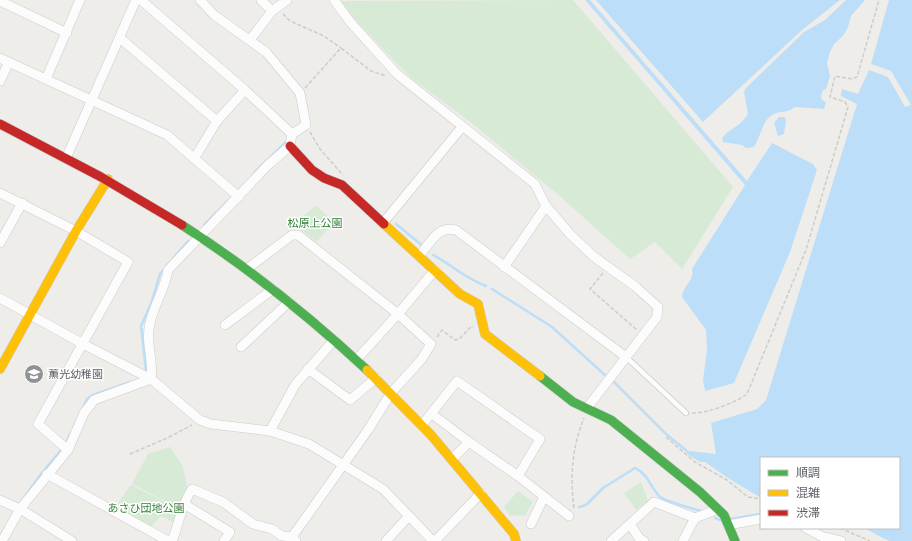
<svg xmlns="http://www.w3.org/2000/svg" width="912" height="541" font-family="Barlow,'Noto Sans JP',sans-serif">
<rect width="100%" height="100%" fill="#eeede9"/>
<g fill="#d6ead5">
<polygon points="573,0 733,187 682,269 655,242 630,259 562,198 473,124 409,76 359,24 341,1"/>
<polygon points="316,206 335,222 316,242 293,223"/>
<polygon points="170,447 183,467 188,491 180,509 132,484 148,454"/>
<polygon points="641,482 648,501 636,510 624,493"/>
<polygon points="131,485 181,510 177,524 161,516 151,527 115,507"/>
<polygon points="518,491 533,502 525,515 510,516 504,507"/>
</g>
<g fill="#bddef8">
<path d="M585,0H590L747,181L772,143L813,164L817,170L790,252L734,383L705,391L703,380L707,350L706,330L682,297C682,286 695,281 692,269L745,185Z"/>
<polygon points="596,0 840,0 802,30 703,122"/>
<path d="M846,0H865L851,16L848,27L843,36L834,44L830,52L827,62L830,76L826,89L823,90L821,96L822,100L826,102L824,109L795,107C785,114 783,110 774,114C763,118 760,138 754,147L746,148L742,145L723,142L722,138C731,127 740,127 748,114L744,92L746,88L804,32L825,20Z"/>
<polygon points="889,0 912,0 912,541 889,541 864,528 899,528 899,458 761,458 761,498 728,478 705,462 700,462 687,454 690,451 716,454 711,423 757,409 766,400 857,104 841,96 842,89 858,94 869,70 888,77 905,107 911,105 891,71 871,64"/>
<polygon points="779,117 784,117 786,120 784,134 778,136 774,123"/>
</g>
<g fill="none" stroke-linecap="round" stroke-linejoin="round">
<g stroke="#bddef8" stroke-width="2.5">
<polyline points="254,173 286,142"/>
<polyline points="396,224 423,246"/>
<polyline points="204,225 229,200"/>
<path d="M433,255C452,265 464,278 486,286"/>
<polyline points="492,289 552,327 606,376"/>
<polyline points="146,371 141,326 151,304 160,274 188,241"/>
<polyline points="614,382 666,434 688,452"/>
<polyline points="73,428 87,399 93,395 130,382"/>
<polyline points="66,443 70,434"/>
<polyline points="26,495 41,474 62,449"/>
<path d="M579,507L586,505L603,488L635,468C648,474 650,486 659,496C665,502 692,508 701,511"/>
<polyline points="715,518 720,520"/>
<polyline points="730,519 761,514"/>
</g>
<g stroke="#cacbcb" stroke-width="6">
<polyline id="lane" points="626,357 686,413"/>
</g>
<g stroke="#cacbcb" stroke-width="10">
<g id="street">
<path d="M141,0L245,90L292,134L290,146L268,165L168,270C165,289 154,305 150,323C145,342 154,360 151,379"/>
<polyline points="200,0 214,15 266,52 300,93 306,125 292,134"/>
<polyline points="334,0 351,23 397,74 535,184 546,206 570,234 593,256 636,287 658,307 657,317 587,408"/>
<polyline points="0,1 67,33"/>
<polyline points="272,11 287,0"/>
<polyline points="120,38 217,121"/>
<polyline points="250,40 272,11 261,0"/>
<polyline points="0,58 167,135 239,197"/>
<polyline points="46,79 80,0"/>
<polyline points="0,81 9,62"/>
<polyline points="67,156 136,0"/>
<polyline points="194,159 217,121 245,90"/>
<polyline points="0,193 76,231 128,262 38,424 68,450"/>
<polyline points="383,223 462,127"/>
<polyline points="0,243 22,203"/>
<path d="M420,255C430,243 438,225 456,230L626,357"/>
<polyline points="504,267 546,206"/>
<polyline points="247,269 292,235 298,235 398,314 431,344 421,360 391,393 368,430 292,537 296,541"/>
<polyline points="0,298 83,344 151,379 200,420 211,424 270,431 309,444 383,489 433,541"/>
<polyline points="225,325 273,289"/>
<polyline points="241,347 289,302"/>
<polyline points="356,360 398,314 435,270"/>
<polyline points="308,369 350,400 376,378"/>
<polyline points="432,414 469,442"/>
<polyline points="422,425 457,381 540,439 518,476 469,442 452,459"/>
<polyline points="270,431 295,385 334,340"/>
<polyline points="47,474 168,541"/>
<polyline points="518,476 569,516"/>
<polyline points="0,500 20,509 72,541"/>
<polyline points="184,504 230,532 224,541"/>
<polyline points="531,524 544,497"/>
<polyline points="630,524 639,538 644,541"/>
<polyline points="728,525 761,519"/>
<polyline points="806,528 823,537 841,541"/>
<polyline points="2,541 20,509 68,450 84,413 94,400 151,379"/>
<path d="M172,541C179,524 182,503 192,489L223,502L253,524L272,529L282,536L292,537"/>
<polyline points="386,541 409,516"/>
<polyline points="435,541 481,493"/>
<polyline points="611,541 654,502 695,518"/>
<polyline points="683,541 695,518 718,509"/>
</g>
</g>
<g stroke="#c9c9ca" stroke-width="10">
<g id="fast">
<path d="M182,225C249,268 310,317 367,370"/>
<polyline points="540,376 573,402 611,420 700,492 724,515 735,541"/>
</g>
</g>
<g stroke="#c9c9ca" stroke-width="10">
<g id="slow">
<polyline points="384,224 460,294 478,304 485,334 540,376"/>
<polyline points="0,369 76,231 108,179"/>
<polyline points="367,370 431,435 514,534 516,541"/>
</g>
</g>
<g stroke="#c9c9ca" stroke-width="10">
<g id="jam">
<polyline points="0,124 101,177 182,225"/>
<polyline points="290,146 312,170 324,178 342,185 384,224"/>
</g>
</g>
<g stroke="#cacecb" stroke-width="1.5" stroke-dasharray="4 2" stroke-linecap="butt">
<polyline points="283,14 290,21 324,36 341,48"/>
<polyline points="305,88 341,48 371,71 386,76"/>
<polyline points="310,132 320,149 343,175"/>
<polyline points="603,273 590,289 637,330"/>
<polyline points="437,337 442,330 455,340 459,339 472,326 473,327"/>
<path d="M692,413C706,414 737,402 747,394L806,250L848,107L845,102L830,97L835,76L852,79L857,77L879,0"/>
<polyline points="666,437 695,462 727,480 748,497 761,499"/>
<polyline points="130,454 167,438 192,425"/>
<path d="M574,508C570,477 572,447 584,418"/>
<polyline points="840,528 870,541"/>
</g>
<use href="#lane" stroke="#fcfcfc" stroke-width="4.5"/>
<use href="#street" stroke="#fcfcfc" stroke-width="9"/>
<use href="#fast" stroke="#4caf50" stroke-width="9"/>
<use href="#slow" stroke="#ffc107" stroke-width="9"/>
<use href="#jam" stroke="#c62828" stroke-width="9"/>
</g>
<defs>
<g id="school-disc" transform="scale(1)"><circle r="9.5" fill="#909394" stroke="#fff"/><path d="M0-5L7-2L0 1L-7-2ZM-4 1L0 2.5L4 1V4Q0 6-4 4Z" fill="#fff"/></g>
</defs>
<g fill-rule="evenodd">
<use href="#school-disc" x="34" y="374"/>
</g>
<g text-anchor="middle" stroke-width="3" stroke-linejoin="round" paint-order="stroke">
<g font-size="11" fill="#338138" stroke="#fff">
<text x="315" y="227">松原上公園</text>
<text x="146" y="512">あさひ団地公園</text>
</g>
<g font-size="11" fill="#5e6267" stroke="#fff" text-anchor="start">
<text x="48" y="378">薫光幼稚園</text>
</g>
</g>
<rect x="760" y="457" width="140" height="72" fill="#ffffff" stroke="#bfc0c2"/>
<rect x="768" y="470" width="20" height="6" fill="#4caf50" stroke="#bfc0c2"/>
<text x="796" y="477" font-size="12" fill="#5e6267">順調</text>
<rect x="768" y="490" width="20" height="6" fill="#ffc107" stroke="#bfc0c2"/>
<text x="796" y="497" font-size="12" fill="#5e6267">混雑</text>
<rect x="768" y="510" width="20" height="6" fill="#c62828" stroke="#bfc0c2"/>
<text x="796" y="517" font-size="12" fill="#5e6267">渋滞</text>
</svg>
